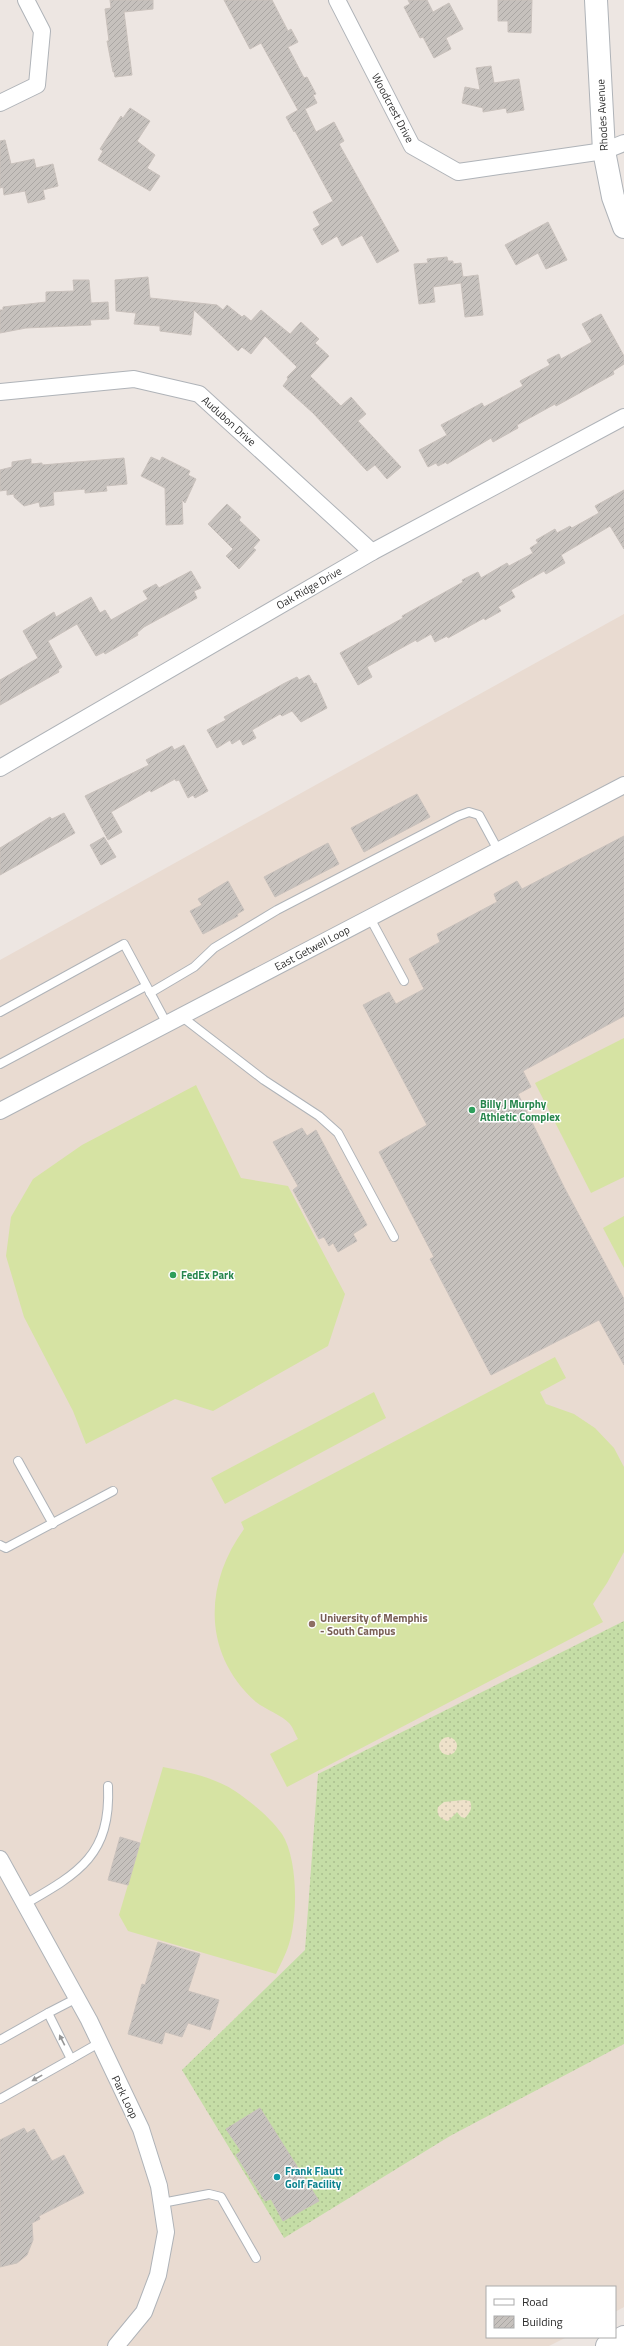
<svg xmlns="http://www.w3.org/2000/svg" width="624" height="2346" font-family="'Titillium Web',sans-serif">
<defs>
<pattern id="grass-dots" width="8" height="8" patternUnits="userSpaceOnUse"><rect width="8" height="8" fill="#c5dda6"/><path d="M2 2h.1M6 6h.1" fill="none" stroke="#aabe8f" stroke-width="1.8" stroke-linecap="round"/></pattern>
<pattern id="sand-dots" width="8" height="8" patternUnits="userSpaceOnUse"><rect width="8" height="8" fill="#eee1ca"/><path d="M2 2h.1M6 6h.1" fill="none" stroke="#ccc1ae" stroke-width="1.8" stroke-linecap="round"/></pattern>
<pattern id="building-hatch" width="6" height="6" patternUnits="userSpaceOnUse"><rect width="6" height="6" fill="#c6c1bd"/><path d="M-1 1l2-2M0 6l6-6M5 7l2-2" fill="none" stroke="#aaa6a3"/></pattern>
</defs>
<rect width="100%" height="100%" fill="#ede6e2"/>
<polygon fill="#e9dbd1" points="624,614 624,2307 615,2312 615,2287 487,2287 487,2337 567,2337 549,2346 0,2346 0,960"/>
<polygon fill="url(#grass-dots)" points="624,1621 624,2044 450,2136 284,2238 182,2070 305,1950 318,1774"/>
<g fill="url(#sand-dots)">
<circle cx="448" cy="1746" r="9"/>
<path d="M464,1800L470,1801C473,1809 470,1812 465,1818L461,1817L457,1812L448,1821C440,1819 436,1815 438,1807L444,1802Z"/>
</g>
<g fill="#d6e3a3">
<polygon points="624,1038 624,1177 591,1193 535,1083"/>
<polygon points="196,1085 241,1178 288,1186 345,1294 328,1346 213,1411 175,1399 86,1444 73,1411 24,1317 6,1256 11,1217 33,1179 82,1145"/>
<polygon points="624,1216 624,1268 603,1228"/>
<path d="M555,1357L566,1378L540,1392L546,1404L574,1414L595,1428L614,1448L624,1467V1552L607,1583L593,1604L603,1622L287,1787L270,1754L298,1739C295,1734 293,1727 289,1723C283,1716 265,1709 256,1702C202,1654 204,1584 244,1529L241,1522Z"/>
<polygon points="374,1392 386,1418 225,1504 211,1478"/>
<path d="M163,1767C187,1772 214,1777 235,1791C251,1802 270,1817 282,1834C298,1859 298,1916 289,1944C286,1954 280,1965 276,1974L128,1931L119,1915Z"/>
</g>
<g fill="url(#building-hatch)" stroke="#c9c1bc">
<polygon points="110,0 153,0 153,9 124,12 132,75 115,77 114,72 113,72 107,41 109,41 105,9 111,8"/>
<polygon points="224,0 272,0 288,31 291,29 298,42 288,47 304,78 307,77 316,94 313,95 317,103 305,109 316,132 334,122 344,141 339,144 399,251 377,263 362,235 342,246 337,236 322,245 313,229 320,225 313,212 333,201 295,131 294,132 286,117 298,110 261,43 250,49"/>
<polygon points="408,0 427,0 433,12 449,3 463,29 446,38 451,49 434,58 423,37 420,38 404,7 410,4"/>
<polygon points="498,0 532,0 531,33 508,32 508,21 498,21"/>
<polygon points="491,66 494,83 519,79 524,110 507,113 506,108 483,112 483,108 462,103 465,87 480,90 476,68"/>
<polygon points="130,108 150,121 137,141 155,155 147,168 160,176 150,191 98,160 103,151 100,149 121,116 123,118"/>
<polygon points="5,140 11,164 34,159 36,168 53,164 58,186 43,190 45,199 28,203 25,191 4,195 3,187 0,188 0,141"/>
<polygon points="548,222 567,260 546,269 538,253 516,265 505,245"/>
<polygon points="447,257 448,261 453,261 453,264 461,263 463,277 478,275 483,315 465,317 461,283 433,287 435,302 419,304 414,264 428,263 427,259"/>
<polygon points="148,277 150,298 217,305 223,310 227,305 242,317 244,315 251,321 261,310 290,334 301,322 319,339 315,343 329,356 310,376 341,406 351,397 366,414 358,421 401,467 387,479 375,465 367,471 313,413 283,386 288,379 287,377 297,367 265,336 251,354 242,347 238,351 194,310 191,335 160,331 160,326 134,324 136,313 116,311 115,280"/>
<polygon points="73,280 89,280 91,303 108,302 109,319 90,320 91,325 26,328 0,333 0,310 3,310 3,307 46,302 46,292 74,291"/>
<polygon points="601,314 624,356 624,364 613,371 614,374 556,406 555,404 517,425 518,428 493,442 491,438 447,464 446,462 438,466 436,463 428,467 419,450 447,435 441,425 482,403 484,407 523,386 520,381 550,365 547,360 559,354 561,359 592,342 582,324"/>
<polygon points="151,457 160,461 162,457 190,471 188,475 196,479 185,503 182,500 183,524 166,525 165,488 141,476"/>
<polygon points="124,458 127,484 106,486 107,491 85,493 85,489 53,492 54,505 40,507 39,502 24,506 14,497 14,494 7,495 7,490 0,491 0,470 12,467 12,462 31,459 31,464 42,463 42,465"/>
<polygon points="624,490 624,549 610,526 561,555 565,563 546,574 544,571 511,590 515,597 498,607 501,611 485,620 484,618 448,638 447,636 435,642 431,634 417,642 416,640 367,667 372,677 358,685 340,653 403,618 402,616 463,582 462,580 478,572 481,578 507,563 509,566 533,553 530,548 538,543 536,540 555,529 557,533 570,526 572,528 599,513 595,506"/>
<polygon points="227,504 241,517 239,520 260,540 253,548 256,550 239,569 226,556 233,549 208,524"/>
<polygon points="191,571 201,588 194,591 197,598 144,627 137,633 138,635 105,654 104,652 96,656 77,624 48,641 62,667 58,670 59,672 0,705 0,680 38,658 23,631 54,612 56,617 91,597 100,613 105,610 111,620 148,599 143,591 156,584 159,588"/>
<polygon points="309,675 314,684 316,683 327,708 301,722 292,711 282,716 280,714 252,730 256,738 243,745 240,739 232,744 230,740 217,748 207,730 226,720 224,717 283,684 297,677 299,680"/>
<polygon points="184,745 208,791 195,798 193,795 188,798 179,780 176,781 175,779 151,792 150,790 111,812 122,832 108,840 85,796 149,765 146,760 172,746 174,750"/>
<polygon points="417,794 430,817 364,852 351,828"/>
<polygon points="64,813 75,833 0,875 0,848 50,817 52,819"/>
<polygon points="624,836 624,1016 523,1071 531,1087 518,1094 564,1187 624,1299 624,1365 599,1320 491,1375 430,1259 434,1257 379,1152 427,1125 363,1005 389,992 396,1004 424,989 409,959 440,942 437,934 497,902 494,894 517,881 522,889"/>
<polygon points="104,837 116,857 101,865 90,845"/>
<polygon points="328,843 339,864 275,897 264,877"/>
<polygon points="228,881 244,910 237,914 238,916 203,934 190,911 202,905 198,899"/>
<polygon points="302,1128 307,1136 316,1130 367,1225 353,1234 357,1241 338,1252 333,1243 329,1246 324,1237 319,1239 293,1190 298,1186 273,1142"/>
<polygon points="120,1837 140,1843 128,1885 108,1880"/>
<polygon points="158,1942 200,1954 188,1991 219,2000 210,2030 188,2023 182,2037 165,2032 162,2044 128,2034 142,1984 145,1985"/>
<polygon points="260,2108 319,2201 283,2221 271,2199 265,2201 236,2155 241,2151 226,2129"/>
<polygon points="24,2128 27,2133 34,2129 52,2161 64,2155 84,2193 39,2216 40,2219 32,2223 33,2240 27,2255 17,2263 0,2267 0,2140"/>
</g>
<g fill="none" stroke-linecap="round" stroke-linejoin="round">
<g stroke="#afb3b8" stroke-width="10">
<g id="service">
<polyline points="370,918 404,981"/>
<polyline points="150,993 194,967 214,948 277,910 458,816 469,812 479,815 498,850"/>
<polyline points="0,1012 124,944 167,1024"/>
<polyline points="181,1016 264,1080 319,1116 338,1133 394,1237"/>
<polyline points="0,1064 146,986"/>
<polyline points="18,1461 53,1524"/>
<polyline points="0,1545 6,1548 113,1491"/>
<path d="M25,1904C79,1873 111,1855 108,1786"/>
<polyline points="77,1998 48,2013 71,2059 99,2043"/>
<polyline points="0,2040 48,2013"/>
<polyline points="0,2099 71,2059"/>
<polyline points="162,2203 209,2194 221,2197 256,2258"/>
</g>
</g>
<g stroke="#afb3b8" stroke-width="18">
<g id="minor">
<polyline points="337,0 412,146 458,172 604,151 624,143"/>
<polyline points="0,103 37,85 42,31 26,0"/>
<polyline points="0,392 134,379 199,394 372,552"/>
<polyline points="0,768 372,552 624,417"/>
<polyline points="0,1111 624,785"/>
<polyline points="0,1859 89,2020 141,2129 159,2186 166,2232 158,2275 144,2312 116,2346"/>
</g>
</g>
<g stroke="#afb3b8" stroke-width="24">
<g id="secondary">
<polyline points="596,0 604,151 613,197 624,227"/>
<polyline points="607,2346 624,2337"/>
</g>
</g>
<use href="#service" stroke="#fff" stroke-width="8"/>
<use href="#minor" stroke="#fff" stroke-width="16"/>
<use href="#secondary" stroke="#fff" stroke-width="22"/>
</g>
<defs><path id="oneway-solid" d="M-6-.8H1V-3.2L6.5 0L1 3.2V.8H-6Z"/></defs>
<g fill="#969696">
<use href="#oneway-solid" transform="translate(62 2040) rotate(-117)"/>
<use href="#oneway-solid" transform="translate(37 2078) rotate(151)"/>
</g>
<g fill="#2e9e5b" stroke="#fff" stroke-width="1.5">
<circle cx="472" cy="1110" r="4"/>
<circle cx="173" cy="1275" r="4"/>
</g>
<circle fill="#8d6e63" stroke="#fff" stroke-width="1.5" cx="312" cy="1624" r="4"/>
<circle fill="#0f9aa8" stroke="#fff" stroke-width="1.5" cx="277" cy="2177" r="4"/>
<g text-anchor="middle" stroke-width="3" stroke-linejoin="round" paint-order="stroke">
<g font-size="11" fill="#2e2e2e" stroke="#fff">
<text transform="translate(393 108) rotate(62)" y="4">Woodcrest Drive</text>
<text transform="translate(602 115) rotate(-93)" y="4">Rhodes Avenue</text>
<text transform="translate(229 421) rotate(42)" y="4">Audubon Drive</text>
<text transform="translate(309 588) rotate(-30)" y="4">Oak Ridge Drive</text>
<text transform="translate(312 948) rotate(-28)" y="4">East Getwell Loop</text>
<text transform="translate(125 2097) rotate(64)" y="4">Park Loop</text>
</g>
<g font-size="11" font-weight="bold" fill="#27864d" stroke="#fff" text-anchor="start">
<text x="480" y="1108">Billy J Murphy<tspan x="480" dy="13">Athletic Complex</tspan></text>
<text x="181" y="1279">FedEx Park</text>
</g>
<g font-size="11" font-weight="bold" fill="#785e54" stroke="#fff" text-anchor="start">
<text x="320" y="1622">University of Memphis<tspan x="320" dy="13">- South Campus</tspan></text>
</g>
<g font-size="11" font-weight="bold" fill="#0d838f" stroke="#fff" text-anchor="start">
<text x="285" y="2175">Frank Flautt<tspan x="285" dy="13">Golf Facility</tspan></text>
</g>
</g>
<rect x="486" y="2286" width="130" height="52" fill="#ffffff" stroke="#ababab"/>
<rect x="494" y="2299" width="20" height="6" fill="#ffffff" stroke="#ababab"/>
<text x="522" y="2306" font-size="12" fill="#2e2e2e">Road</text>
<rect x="494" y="2316" width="20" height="12" fill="url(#building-hatch)" stroke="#ababab"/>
<text x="522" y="2326" font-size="12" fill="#2e2e2e">Building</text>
</svg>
